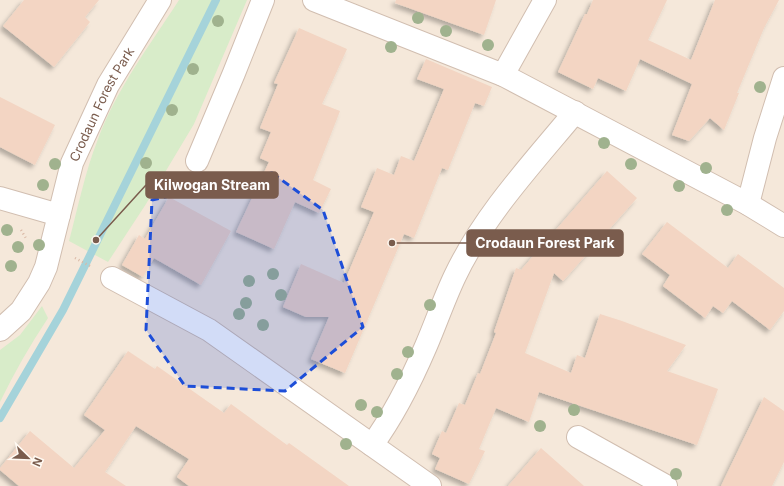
<svg xmlns="http://www.w3.org/2000/svg" width="784" height="486" font-family="Inter,sans-serif">
<defs>
<filter id="shadow"><feDropShadow dx="-3.5" dy="3.5" stdDeviation="2" flood-color="#0004"/></filter>
</defs>
<rect width="100%" height="100%" fill="#fdf6ec"/>
<rect fill="#f5e8da" x="0" y="0" width="784" height="486"/>
<g fill="#d8ecc9">
<path d="M179,0H247L194,124L146,204L108,262L69,241C78,207 85,172 98,139C117,88 150,45 179,0Z"/>
<path d="M42,306L48,318C30,345 14,373 0,402V350L20,335Z"/>
</g>
<g fill="none" stroke-linecap="round" stroke-linejoin="round">
<polyline stroke="#a5d3da" stroke-width="8" points="0,418 63,310 216,0"/>
</g>
<g fill="#f3d5c3" filter="url(#shadow)">
<polygon points="24,0 99,0 85,17 90,22 54,67 3,26"/>
<polygon points="396,0 496,0 484,35 395,3"/>
<polygon points="593,0 667,0 648,40 691,60 715,0 779,0 764,28 737,93 739,93 724,130 710,118 689,141 672,135 692,84 640,59 626,91 598,78 593,89 558,72 585,14 587,14"/>
<polygon points="299,28 347,49 322,104 340,111 313,180 331,189 319,213 295,202 274,249 236,232 269,162 260,158 271,132 260,128 278,84 274,83"/>
<polygon points="426,59 492,87 484,106 475,103 448,170 442,168 414,238 404,234 345,373 311,359 329,317 306,317 283,307 301,264 344,283 374,212 361,207 377,168 394,175 401,156 414,161 444,89 417,79"/>
<polygon points="0,97 55,125 35,165 0,147"/>
<polygon points="607,171 637,198 563,281 554,273 525,353 571,373 577,355 585,358 600,314 622,321 686,345 667,371 718,389 697,445 539,392 529,422 496,408 479,449 485,451 469,484 435,469 440,458 432,454 442,431 446,433 459,403 465,405 478,373 480,374 496,333 494,332 516,268 521,270"/>
<polygon points="169,197 231,231 201,285 154,258 143,277 122,265 139,235 145,239"/>
<polygon points="667,222 728,268 738,254 784,288 784,311 770,330 732,301 723,313 713,306 705,318 663,286 670,275 642,254"/>
<polygon points="128,351 155,369 157,366 224,413 231,404 287,445 289,443 349,486 189,486 177,477 189,459 136,426 105,472 126,486 19,486 0,470 0,468 30,431 74,468 105,430 84,415"/>
<polygon points="764,397 784,411 784,462 772,486 721,486"/>
<polygon points="541,448 584,486 508,486"/>
</g>
<g fill="none" stroke-linecap="round" stroke-linejoin="round">
<g stroke="#d1beb0" stroke-width="24">
<g id="minor">
<polyline points="314,0 503,75 748,204 784,226"/>
<polyline points="503,75 545,0"/>
<polyline points="197,161 234,73 263,0"/>
<polyline points="0,198 59,215"/>
<polyline points="748,204 765,138 784,78"/>
<polyline points="112,278 209,330 430,486"/>
<path id="s1" d="M0,330L21,311L39,283L46,267L72,163L108,85L160,0"/>
<polyline points="578,437 666,486"/>
<path d="M372,445C394,415 411,381 426,346C436,323 444,299 455,276C484,215 532,164 575,112"/>
</g>
</g>
<g stroke="#d9b8a5" stroke-width="2.5" stroke-dasharray="1 3" stroke-linecap="butt">
<polyline points="21,230 27,240"/>
<polyline points="75,258 90,266"/>
</g>
<use href="#minor" stroke="#fff" stroke-width="22"/>
</g>
<g fill="#a0b28e">
<circle cx="418" cy="18" r="6"/>
<circle cx="218" cy="21" r="6"/>
<circle cx="446" cy="31" r="6"/>
<circle cx="488" cy="45" r="6"/>
<circle cx="391" cy="47" r="6"/>
<circle cx="193" cy="69" r="6"/>
<circle cx="760" cy="87" r="6"/>
<circle cx="172" cy="110" r="6"/>
<circle cx="604" cy="143" r="6"/>
<circle cx="146" cy="163" r="6"/>
<circle cx="55" cy="164" r="6"/>
<circle cx="631" cy="164" r="6"/>
<circle cx="706" cy="168" r="6"/>
<circle cx="43" cy="185" r="6"/>
<circle cx="679" cy="186" r="6"/>
<circle cx="727" cy="210" r="6"/>
<circle cx="7" cy="230" r="6"/>
<circle cx="39" cy="245" r="6"/>
<circle cx="18" cy="247" r="6"/>
<circle cx="11" cy="266" r="6"/>
<circle cx="273" cy="274" r="6"/>
<circle cx="249" cy="281" r="6"/>
<circle cx="281" cy="295" r="6"/>
<circle cx="246" cy="303" r="6"/>
<circle cx="430" cy="305" r="6"/>
<circle cx="239" cy="314" r="6"/>
<circle cx="263" cy="325" r="6"/>
<circle cx="408" cy="352" r="6"/>
<circle cx="397" cy="374" r="6"/>
<circle cx="361" cy="405" r="6"/>
<circle cx="574" cy="410" r="6"/>
<circle cx="377" cy="412" r="6"/>
<circle cx="540" cy="426" r="6"/>
<circle cx="346" cy="444" r="6"/>
<circle cx="676" cy="474" r="6"/>
</g>
<path fill="#1d4ed8" fill-opacity="0.2" stroke="#1d4ed8" stroke-width="3" stroke-dasharray="8 5" stroke-linejoin="round" d="M272,173L323,210L363,327L285,391L185,386L146,330L152,200Z"/>
<g text-anchor="middle" stroke-width="3" stroke-linejoin="round" paint-order="stroke">
<g font-size="13" fill="#7a5c4d" stroke="#fffaf3">
<text dy="5" stroke="none"><textPath href="#s1" startOffset="252">Crodaun Forest Park</textPath></text>
</g>
</g>
<path fill="none" stroke="#7a5c4d" stroke-width="1.5" d="M96 240L146 185M392 243L467 243"/>
<g fill="#7a5c4d" stroke="#fffaf3" stroke-width="1.5">
<circle cx="96" cy="240" r="4"/>
<circle cx="392" cy="243" r="4"/>
</g>
<g fill="#7a5c4d" stroke="#7a5c4d" stroke-width="1.5">
<rect x="146" y="172" width="132" height="26" rx="4"/>
<rect x="467" y="230" width="156" height="26" rx="4"/>
</g>
<g font-size="14" text-anchor="middle" font-weight="bold" fill="#fff">
<text x="212" y="190">Kilwogan Stream</text>
<text x="545" y="248">Crodaun Forest Park</text>
</g>
<g transform="translate(28 458) rotate(113)" stroke="#fffaf3" stroke-width="3" paint-order="stroke">
<path d="M0-3L7 15L0 10L-7 15Z" fill="#7a5c4d"/>
<text y="-6" font-size="11" font-weight="bold" text-anchor="middle" fill="#7a5c4d">N</text>
</g>
</svg>
